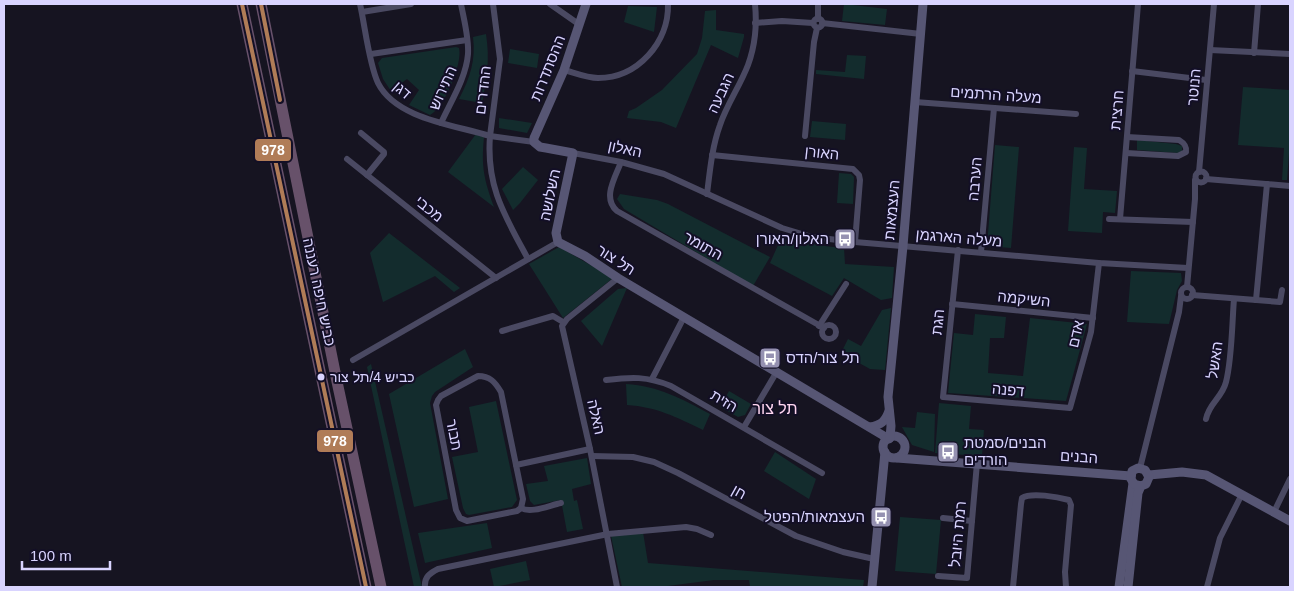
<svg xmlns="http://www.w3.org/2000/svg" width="1294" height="591" font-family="Arial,Heebo,sans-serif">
<rect width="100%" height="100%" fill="#161421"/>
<g fill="#132c2d">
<polygon points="844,4 887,9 885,25 842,21"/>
<polygon points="628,6 657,7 654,32 624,22"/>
<polygon points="716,10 716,30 744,34 744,37 738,58 711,45 676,128 661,122 627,118 629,111 636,108 662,90 697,54 702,38 705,11"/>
<path d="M486,34C490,60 487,78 482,103L459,99C470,78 476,60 473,37Z"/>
<path d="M456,47L459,48C463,63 444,108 430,115L409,105L419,90L407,79L391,91L383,79L378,63L382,58Z"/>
<polygon points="510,49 539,54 537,68 508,63"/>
<polygon points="847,55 866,56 864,79 816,74 816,70 845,72"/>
<polygon points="1243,87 1290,90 1290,141 1287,180 1282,180 1284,148 1238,145"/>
<polygon points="499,118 532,123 527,133 499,128"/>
<polygon points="812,121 846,124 845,140 810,137"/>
<path d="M476,134L484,137C481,167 484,179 494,207L448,172Z"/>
<polygon points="1137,140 1176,144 1182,146 1182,151 1178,153 1137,150"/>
<polygon points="995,145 1019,147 1011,248 987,246"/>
<polygon points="1074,147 1087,148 1084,189 1117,191 1115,213 1103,212 1102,233 1068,231"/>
<polygon points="523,167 538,180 520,203 513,210 502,189"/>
<polygon points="839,173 851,174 854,177 853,204 837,203"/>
<polygon points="620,194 657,200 668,204 770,257 753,286 624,209 617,199"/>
<polygon points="389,233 460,288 454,292 435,276 383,302 370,253"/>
<path d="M783,234C803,244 823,246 844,248L845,264L894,267L892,298L881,300L844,278L832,296L770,263Z"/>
<polygon points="559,247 613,278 563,318 529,264"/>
<polygon points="1131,271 1181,273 1182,281 1177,290 1169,324 1127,322"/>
<polygon points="627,288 602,346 581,321 618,289"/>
<polygon points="891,308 885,370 870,369 841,353 848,339 861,346 882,310"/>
<polygon points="975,314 1006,317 1004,338 990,338 988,373 1023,376 1030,318 1087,324 1066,401 948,393 954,333 973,335"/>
<polygon points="465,349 473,367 435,392 432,396 430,403 448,499 414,507 389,394"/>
<polygon points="371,364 422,587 414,587 367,367"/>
<path d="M626,384C659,386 682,399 710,414L703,430C676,417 657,407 627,405Z"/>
<polygon points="729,391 751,404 745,415 738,417 720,407"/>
<polygon points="496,401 517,500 512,507 469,515 466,514 463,508 452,457 478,452 469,407"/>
<polygon points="939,403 971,406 969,429 984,430 982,456 935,453"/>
<polygon points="917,412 935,414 934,452 912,445 902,427 915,428"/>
<polygon points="775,452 816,479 809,499 764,471"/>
<polygon points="587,458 591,484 572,489 574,501 577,500 583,529 567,532 561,500 534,505 530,501 526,484 548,481 544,466"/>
<polygon points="900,517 941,520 936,574 895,571"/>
<polygon points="487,523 492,548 425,563 418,533"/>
<polygon points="643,532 648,563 864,580 863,587 750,587 749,580 714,580 660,587 622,587 611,536"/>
<polygon points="526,561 530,580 494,587 490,569"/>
</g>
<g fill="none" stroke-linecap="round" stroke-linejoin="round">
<g stroke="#4a4962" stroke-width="6">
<path d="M360,4C365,26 369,64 378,83C396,119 455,125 490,136C486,187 505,216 528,259"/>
<polyline points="493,4 500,59 490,136 534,142"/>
<polyline points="550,4 580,25"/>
<polyline points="362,12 411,4"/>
<circle cx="818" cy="23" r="4.5"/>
<polyline points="818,19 818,4"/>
<polyline points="755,23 782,21 813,23"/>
<polyline points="822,23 921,34"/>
<polyline points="1210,50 1290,54"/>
<polyline points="1254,53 1258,4"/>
<polyline points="371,54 467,40"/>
<path d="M564,70C575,73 587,78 598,78C638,78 669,42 668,4"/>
<polyline points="1132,71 1206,80"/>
<polyline points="915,102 1076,114"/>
<path d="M441,123C451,101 466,78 468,54C469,38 464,20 461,4"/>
<polyline points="361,133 384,152 384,154 367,175"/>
<polyline points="805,136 814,42 817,28"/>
<polyline points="573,153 621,162 664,174 782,228 812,237 855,242 1099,263 1188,268"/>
<path d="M1126,153L1178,156L1186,152C1187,146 1184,143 1179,140L1127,137"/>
<polyline points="712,155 853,169 859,175 860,180 855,242"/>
<polyline points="347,159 496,278"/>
<path d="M621,162C615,178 602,198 617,211L824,328"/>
<circle cx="1201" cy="177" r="5.5"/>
<polyline points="1199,172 1214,4"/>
<polyline points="1206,179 1290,186"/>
<path d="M707,194C710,170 712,147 720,125C727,104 740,86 748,65C755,46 757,24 755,4"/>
<polyline points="1109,219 1193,222"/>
<polyline points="1120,219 1138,4"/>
<polyline points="958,250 943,397 1070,408 1091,332 1099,263"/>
<polyline points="981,252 994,108"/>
<polyline points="1187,287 1195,199 1195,180"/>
<circle cx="1187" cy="293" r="6"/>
<polyline points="1192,295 1280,302 1282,290"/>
<polyline points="1256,300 1267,184"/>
<polyline points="952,304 1093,318"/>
<circle cx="829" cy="332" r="7"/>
<polyline points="819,326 846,284"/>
<polyline points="502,331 553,316 563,322"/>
<polyline points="353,360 558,242"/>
<path d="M478,376C490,376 495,382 501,392L523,499L521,508L517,511L467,521L460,518L456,510L436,405L438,400L441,396Z"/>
<polyline points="652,379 684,317"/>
<path d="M606,380C631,377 647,376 671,386L822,473"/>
<path d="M1206,419C1209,403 1222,398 1226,382C1232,359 1232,323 1234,299"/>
<polyline points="744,427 776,373"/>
<polyline points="592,456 633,457 654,462 678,473 796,536 843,552 874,559"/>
<polyline points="516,465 590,449"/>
<polyline points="1140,468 1179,312 1181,296"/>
<path d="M521,508C531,514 550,505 561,503"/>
<polyline points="1274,512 1290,479"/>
<polyline points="943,518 972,521"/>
<polyline points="938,576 967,578 977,463"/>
<path d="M425,587C424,577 430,573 438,569L608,534L686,527L697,529L711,535"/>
<polyline points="617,587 590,449 562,326 567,319 618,278"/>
<path d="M1013,587L1021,504L1022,498C1031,492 1058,497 1069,500L1071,505L1065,572L1066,587"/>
<polyline points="1207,587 1220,538 1242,494"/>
</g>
<g stroke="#575674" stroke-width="9">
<polyline points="586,4 564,70 534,138 534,142 540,147 546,148 573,153 556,233 558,242 585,256 618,278 889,439"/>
<path d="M870,427C881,425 885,422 889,411"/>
<circle cx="894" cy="447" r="11"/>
<polyline points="890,438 891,426 888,397 903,246 923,4"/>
<polyline points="897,458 1131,476"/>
<polyline points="1149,475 1182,472 1206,475 1290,521"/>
<polyline points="872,587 885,452"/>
<polyline points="1119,587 1133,483"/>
<polyline points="1128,587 1138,493 1141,486 1146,484 1149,477 1145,470 1138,468 1132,471 1131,479 1134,484 1141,486"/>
</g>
<g stroke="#67516a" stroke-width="11">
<polyline points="242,4 366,587"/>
<polyline points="261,4 336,377 381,587"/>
</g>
<g stroke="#130f26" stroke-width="8">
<g id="bus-1">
<polyline points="242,4 366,587"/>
<polyline points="261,4 280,100"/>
</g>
</g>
<use href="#bus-1" stroke="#b07c57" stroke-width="4"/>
</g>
<defs>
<g id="bus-square" transform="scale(1.125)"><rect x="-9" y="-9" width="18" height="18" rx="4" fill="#9591b1" stroke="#130f26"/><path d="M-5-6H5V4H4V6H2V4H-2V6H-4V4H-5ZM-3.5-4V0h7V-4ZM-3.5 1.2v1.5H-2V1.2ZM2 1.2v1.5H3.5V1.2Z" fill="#fff"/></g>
</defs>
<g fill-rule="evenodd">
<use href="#bus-square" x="845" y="239"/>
<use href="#bus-square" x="770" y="358"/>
<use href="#bus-square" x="948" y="452"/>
<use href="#bus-square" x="881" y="517"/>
</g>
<circle fill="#d9d4ff" stroke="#130f26" stroke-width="2" cx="321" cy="377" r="4.5"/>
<g text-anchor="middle" stroke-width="4" stroke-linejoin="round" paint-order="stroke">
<g font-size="14" fill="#d9d4ff" stroke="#130f26" text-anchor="start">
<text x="330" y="382">כביש 4/תל צור</text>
</g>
<g font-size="15" fill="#d9d4ff" stroke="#130f26">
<text transform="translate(548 68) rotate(-68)" y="5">ההסתדרות</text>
<text transform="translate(1194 87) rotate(-85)" y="5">הנוטר</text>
<text transform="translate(443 88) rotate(-66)" y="5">התירוש</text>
<text transform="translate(402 90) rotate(41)" y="5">דגן</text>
<text transform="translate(483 90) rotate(-83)" y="5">ההדרים</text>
<text transform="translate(721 93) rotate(-65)" y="5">הגבעה</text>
<text transform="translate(996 95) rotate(4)" y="5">מעלה הרתמים</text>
<text transform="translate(1117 110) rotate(-85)" y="5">חרצית</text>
<text transform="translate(625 149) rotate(12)" y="5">האלון</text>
<text transform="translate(822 153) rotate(6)" y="5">האורן</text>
<text transform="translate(975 179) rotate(-85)" y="5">הערבה</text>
<text transform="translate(550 195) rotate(-78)" y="5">השלושה</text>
<text transform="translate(429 209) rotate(39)" y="5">מכבי</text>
<text transform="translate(892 210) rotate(-85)" y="5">העצמאות</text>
<text transform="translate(959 238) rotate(5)" y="5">מעלה הארגמן</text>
<text transform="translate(703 246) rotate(29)" y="5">התומר</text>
<text transform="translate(616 260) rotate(33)" y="5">תל צור</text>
<text transform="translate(319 292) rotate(78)" y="5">כביש חיפה רעננה</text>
<text transform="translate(1024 299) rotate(6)" y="5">השיקמה</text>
<text transform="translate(938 322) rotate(-84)" y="5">הגת</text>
<text transform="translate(1076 334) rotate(-77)" y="5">אדם</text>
<text transform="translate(1215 360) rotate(-82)" y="5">האשל</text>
<text transform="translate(1008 390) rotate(5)" y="5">דפנה</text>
<text transform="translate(724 401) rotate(30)" y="5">הזית</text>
<text transform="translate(596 417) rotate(77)" y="5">האלה</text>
<text transform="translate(454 435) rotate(79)" y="5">תבור</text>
<text transform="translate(1079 457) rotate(4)" y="5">הבנים</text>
<text transform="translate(739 492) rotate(29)" y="5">חן</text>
<text transform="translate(958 534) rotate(-85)" y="5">רמת היובל</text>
</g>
<g font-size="15" fill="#d9d4ff" stroke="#130f26" text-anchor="end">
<text x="829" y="244">האלון/האורן</text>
<text x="786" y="363" text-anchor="start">תל צור/הדס</text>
<text x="964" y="448" text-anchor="start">הבנים/סמטת<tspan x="964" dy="17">הורדים</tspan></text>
<text x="865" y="522">העצמאות/הפטל</text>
</g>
<g font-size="16" fill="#ffd6f0" stroke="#130f26">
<text x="775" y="414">תל צור</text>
</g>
</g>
<g stroke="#130f26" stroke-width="2">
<rect x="254" y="138" width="38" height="24" rx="5" fill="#b07c57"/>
<rect x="316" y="429" width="38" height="24" rx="5" fill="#b07c57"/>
</g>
<g font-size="14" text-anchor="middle" font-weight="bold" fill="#fff">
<text x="273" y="155">978</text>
<text x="335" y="446">978</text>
</g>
<rect width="1294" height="591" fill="none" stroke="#d9d4ff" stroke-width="10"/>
<path d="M22 561v8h88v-8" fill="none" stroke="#d9d4ff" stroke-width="2.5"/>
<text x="30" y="561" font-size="15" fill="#d9d4ff" stroke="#130f26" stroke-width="4" paint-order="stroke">100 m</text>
</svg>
